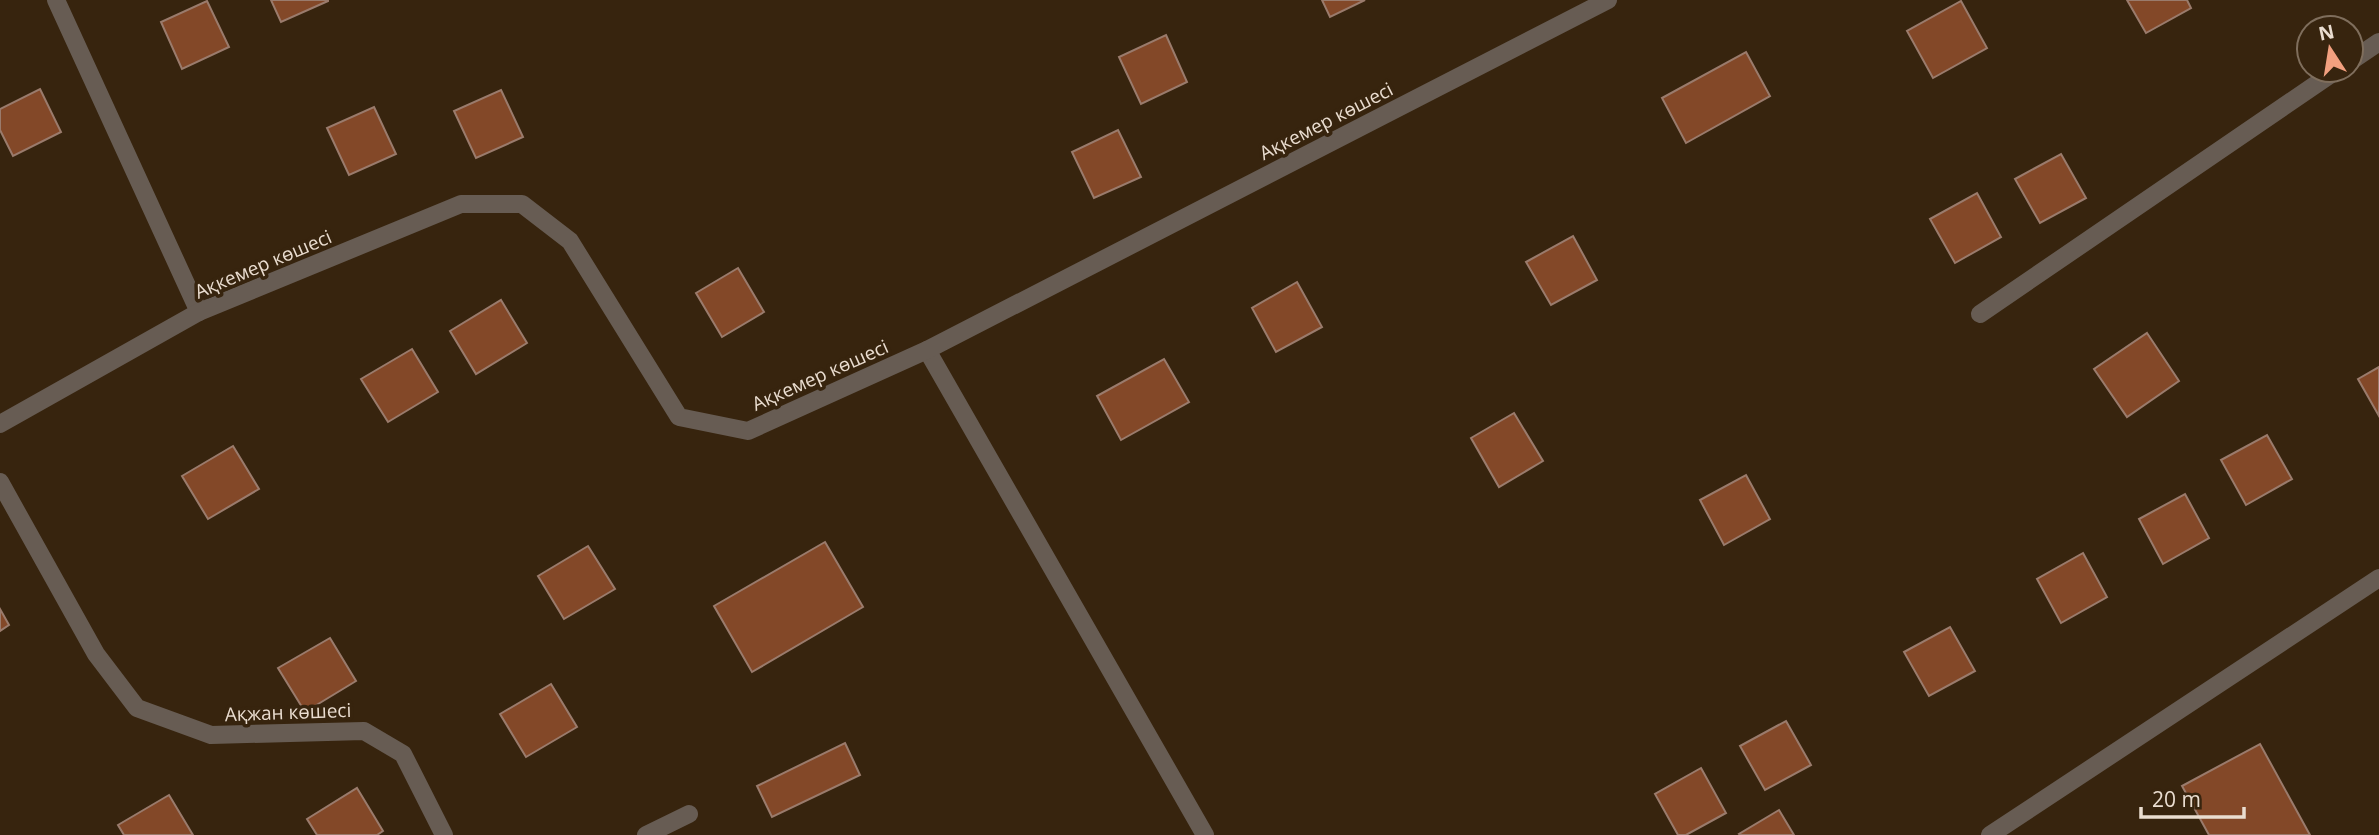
<svg xmlns="http://www.w3.org/2000/svg" width="2379" height="835" font-family="'Open Sans',sans-serif">
<rect width="100%" height="100%" fill="#37240e"/>
<g fill="#834828" stroke="#9a7b6c" stroke-width="2">
<polygon points="271,0 328,0 328,1 281,22"/>
<polygon points="1322,0 1365,0 1330,17"/>
<polygon points="2127,0 2187,0 2191,8 2146,33"/>
<polygon points="207,1 229,47 182,69 161,22"/>
<polygon points="1961,1 1987,48 1933,78 1907,31"/>
<polygon points="1166,35 1187,82 1141,104 1119,57"/>
<polygon points="1746,52 1770,96 1686,143 1662,98"/>
<polygon points="40,89 61,132 13,156 0,130 0,109"/>
<polygon points="501,90 523,137 476,158 454,111"/>
<polygon points="374,107 396,154 349,175 327,128"/>
<polygon points="1118,130 1141,177 1094,198 1072,152"/>
<polygon points="2061,154 2086,198 2040,223 2015,179"/>
<polygon points="1977,193 2001,237 1955,263 1930,219"/>
<polygon points="1573,236 1597,280 1551,305 1526,262"/>
<polygon points="738,268 764,312 722,337 696,293"/>
<polygon points="1297,282 1322,327 1276,352 1252,308"/>
<polygon points="501,300 527,343 476,374 450,331"/>
<polygon points="2147,333 2179,381 2127,417 2094,369"/>
<polygon points="412,349 438,392 388,422 361,379"/>
<polygon points="1164,359 1189,402 1121,440 1097,396"/>
<polygon points="2379,367 2379,416 2358,379"/>
<polygon points="1514,413 1543,461 1499,487 1471,438"/>
<polygon points="2267,435 2292,479 2246,505 2221,460"/>
<polygon points="233,446 259,489 208,519 182,476"/>
<polygon points="1746,475 1770,519 1724,545 1700,500"/>
<polygon points="2185,494 2209,538 2163,564 2139,519"/>
<polygon points="825,542 863,607 752,672 714,606"/>
<polygon points="588,546 615,589 564,619 538,576"/>
<polygon points="2083,553 2107,597 2061,623 2037,579"/>
<polygon points="0,609 9,625 0,631"/>
<polygon points="1950,627 1975,671 1929,696 1904,652"/>
<polygon points="330,638 356,681 305,712 278,668"/>
<polygon points="551,684 577,727 526,757 500,714"/>
<polygon points="1786,721 1811,765 1765,790 1740,746"/>
<polygon points="845,743 860,775 772,817 757,786"/>
<polygon points="2260,744 2310,835 2209,835 2182,786"/>
<polygon points="1701,768 1726,813 1686,835 1678,835 1655,794"/>
<polygon points="357,788 383,831 377,835 317,835 307,819"/>
<polygon points="169,795 193,835 124,835 118,825"/>
<polygon points="1779,810 1794,835 1740,835 1739,834"/>
</g>
<g fill="none" stroke-linecap="round" stroke-linejoin="round">
<g stroke="#675c53" stroke-width="18">
<polyline points="56,0 199,312"/>
<polyline points="2351,61 2379,42"/>
<polyline points="1980,314 2337,70"/>
<polyline points="927,350 1205,835"/>
<polyline points="0,424 199,312 461,204 522,204 570,241 679,417 748,431 927,350 1608,0"/>
<polyline points="0,482 96,654 137,708 211,735 364,731 403,754 444,835"/>
<polyline points="646,835 689,814"/>
<polyline points="1990,835 2379,578"/>
</g>
</g>
<g text-anchor="middle" stroke-width="7" stroke-linejoin="round" paint-order="stroke">
<g font-size="19" fill="#eaddd0" stroke="#37240e">
<text transform="translate(1326 121) rotate(-27)" y="7">Ақкемер көшесі</text>
<text transform="translate(263 264) rotate(-23)" y="7">Ақкемер көшесі</text>
<text transform="translate(820 375) rotate(-24)" y="7">Ақкемер көшесі</text>
<text transform="translate(288 712) rotate(-2)" y="7">Ақжан көшесі</text>
</g>
</g>
<g transform="translate(2330 49) rotate(348)"><circle r="33" fill="#37240e" stroke="#7f6e5c" stroke-width="2"/>
<path d="M0-5L12 26L0 18L-12 26Z" fill="#f2a07f"/>
<text y="-10" font-size="19" font-weight="bold" text-anchor="middle" fill="#eaddd0">N</text>
</g>
<path d="M2141 807v10h103v-10" fill="none" stroke="#eaddd0" stroke-width="3.5"/>
<text x="2152" y="807" font-size="21" fill="#eaddd0" stroke="#37240e" stroke-width="5" paint-order="stroke">20 m</text>
</svg>
